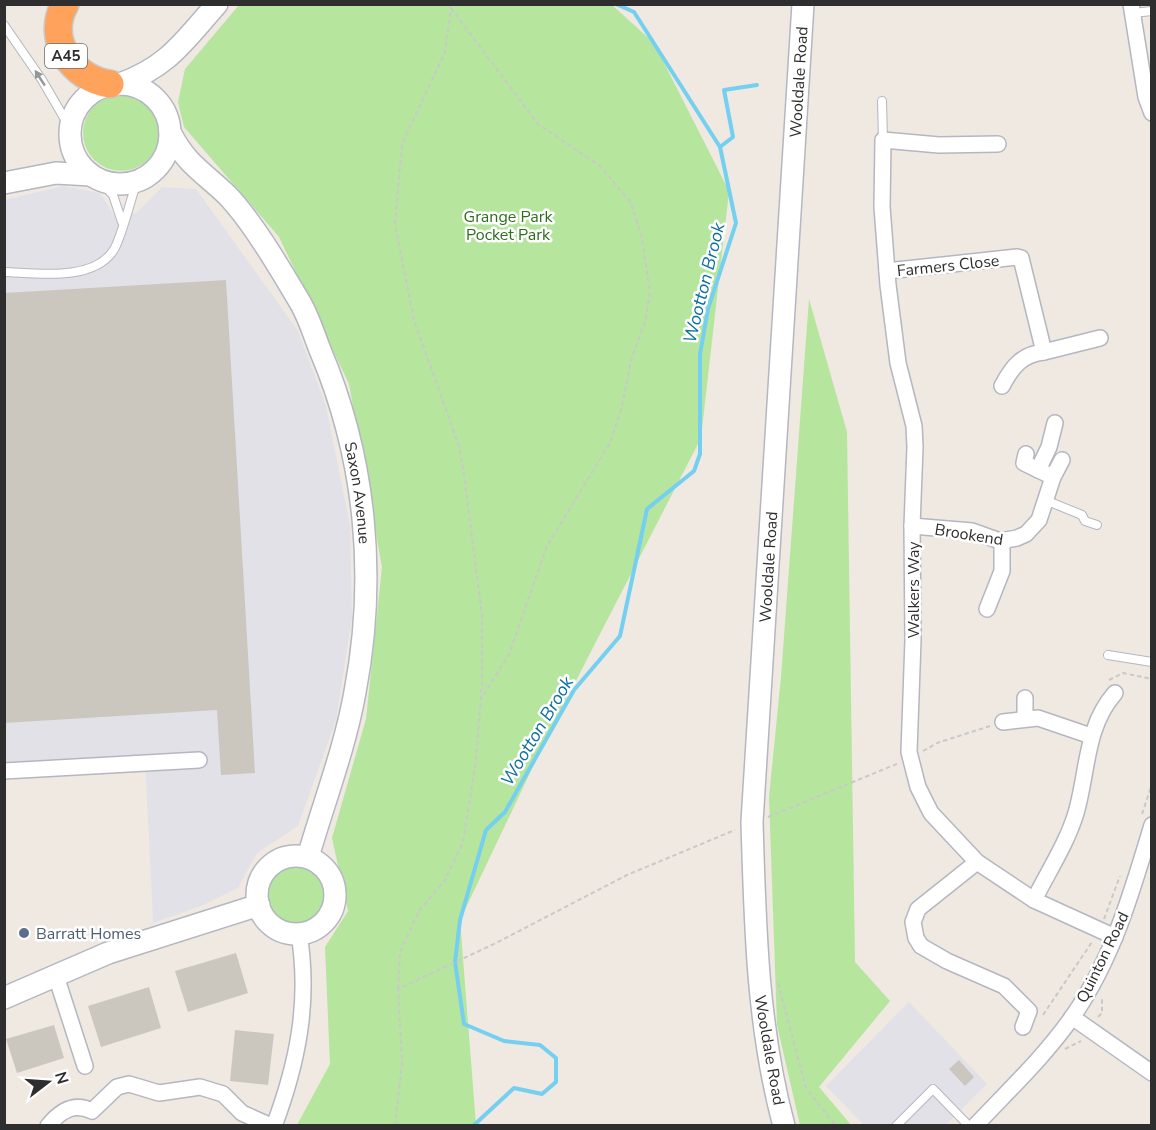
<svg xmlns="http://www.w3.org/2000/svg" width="1156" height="1130" font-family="'Nunito Sans',sans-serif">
<rect width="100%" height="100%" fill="#efe9e1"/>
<g fill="#e3e1e8">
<polygon points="63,186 100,193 115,217 136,213 162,187 196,189 298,331 326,406 350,525 352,618 336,720 298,826 257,853 238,888 201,906 153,923 145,758 5,763 4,200"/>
<polygon points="909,1002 987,1084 945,1126 864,1125 826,1086"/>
</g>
<g fill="#b6e59e">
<polygon points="239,5 612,5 654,43 729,191 701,438 549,733 460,920 476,1125 297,1125 330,1064 325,947 348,911 332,838 366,719 382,567 349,384 279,237 184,127 178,102 185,69"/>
<circle cx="121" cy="133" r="38"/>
<polygon points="809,299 847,432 855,962 890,1001 819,1087 851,1125 800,1125 777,1025 769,797 781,677"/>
<circle cx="297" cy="895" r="29"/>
</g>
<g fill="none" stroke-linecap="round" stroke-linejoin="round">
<g stroke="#75cff0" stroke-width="4">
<polyline points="720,147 733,137 724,90 757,85"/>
<polyline points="473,1126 514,1088 542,1094 556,1082 556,1058 540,1045 504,1041 464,1024 455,962 460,920 486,830 505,812 574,690 620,636 647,509 694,471 700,454 700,354 708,309 736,223 720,147 634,12 616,4"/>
</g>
</g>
<g fill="#cbc7bf">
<polygon points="226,280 255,773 221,775 217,710 4,723 4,293"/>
<polygon points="236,953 248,993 188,1012 175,971"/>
<polygon points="149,987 161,1028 101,1047 88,1006"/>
<polygon points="54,1025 64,1058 17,1073 6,1039"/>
<polygon points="235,1030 274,1034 268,1085 230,1081"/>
<polygon points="959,1060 974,1077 965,1086 949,1069"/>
</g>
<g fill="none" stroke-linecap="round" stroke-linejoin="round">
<g stroke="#b4b7c1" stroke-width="10">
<g id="lane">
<polyline points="1133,13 1152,11"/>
<polyline points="4,25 42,80 70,128"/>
<polyline points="882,101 883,140"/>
<polyline points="100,181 113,195 122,222"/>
<path d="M4,272C36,273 92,282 113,251C121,240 131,198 137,181"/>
<polyline points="1045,500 1082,515 1085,521 1097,525"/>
<polyline points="1108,655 1152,662"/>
<polyline points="896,1126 933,1089 969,1126"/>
</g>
</g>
<g stroke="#b4b7c1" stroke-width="18">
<g id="street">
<polyline points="1131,4 1146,97 1152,113"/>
<polyline points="998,144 939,145 883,140 882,207 888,285 898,363 914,426 915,447 912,526 913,640 909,752 918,787 931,813 977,862 1034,900 1115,937"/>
<polyline points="887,271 1017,257 1021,258 1044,352 1100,338"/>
<path d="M1002,386C1012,367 1022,354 1044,352"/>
<polyline points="1038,470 1049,447 1055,423"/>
<polyline points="1053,477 1062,460"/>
<polyline points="912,526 972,531 1000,541 1017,538 1026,534 1039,520 1053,477 1024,463 1026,454"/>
<polyline points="987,609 1002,571 1002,541"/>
<polyline points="1025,698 1025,718"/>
<polyline points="1003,722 1038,718 1091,736"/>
<polyline points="4,771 199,760"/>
<polyline points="977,862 918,909 913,922 916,938 921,946 947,961 1004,986 1029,1011 1023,1027"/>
<path d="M1034,900C1048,872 1067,843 1076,813C1088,772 1085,727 1115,693"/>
<polyline points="56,976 85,1066"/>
<polyline points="1072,1017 1152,1073"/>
<path d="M48,1126C60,1111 74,1102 92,1111L117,1087L129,1084L159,1093L200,1087L223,1094L242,1113L271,1126"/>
<path d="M274,1126C298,1062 310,1001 299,934"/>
<path d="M975,1126C1009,1090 1045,1056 1073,1016C1113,958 1132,892 1152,825"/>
</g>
</g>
<g stroke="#b4b7c1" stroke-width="24">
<g id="secondary">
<path d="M120,84C168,67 184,41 217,4"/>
<circle cx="120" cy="134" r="50"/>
<path id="s1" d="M170,132C186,164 203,172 227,195C253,222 282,272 301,304C309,318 314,335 320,350C366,458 377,577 355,692C345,748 324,802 308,857"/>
<polyline points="4,183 56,173 91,175"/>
<circle cx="296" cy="895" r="39"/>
<polyline points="4,998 108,953 259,905"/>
<path id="s2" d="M784,1126C757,1026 755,924 752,822L803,4"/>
</g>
</g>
<g stroke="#c9c9c9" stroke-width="30">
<path id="highway" d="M65,4C45,40 73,79 110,84"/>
</g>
<g stroke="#c9c9c9" stroke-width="2" stroke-dasharray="4.5 3" stroke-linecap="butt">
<polyline points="451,8 538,124 600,166 631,203 642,238 650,292 645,323 632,356 621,410 610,443 547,546 509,654 481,699"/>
<polyline points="1109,680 1123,673 1152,679"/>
<polyline points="923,751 937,743 990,726"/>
<polyline points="1142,814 1152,784"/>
<polyline points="768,817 899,763"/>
<polyline points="1104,919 1120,876"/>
<polyline points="778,983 806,1088 836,1126"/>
<polyline points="398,989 400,952 419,911 445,880 463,842 476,760 482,683 482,615 463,467 459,446 414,320 395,224 402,144 445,52 451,8 448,4"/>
<polyline points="1043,1015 1092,942"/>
<polyline points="1098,1017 1102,1013 1102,998"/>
<polyline points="1065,1049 1081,1041"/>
<polyline points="395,1126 402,1063 398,989 496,943 627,875 735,830"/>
</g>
<use href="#lane" stroke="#fff" stroke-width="8"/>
<use href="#street" stroke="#fff" stroke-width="15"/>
<use href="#secondary" stroke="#fff" stroke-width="21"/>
<use href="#highway" stroke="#ffa35c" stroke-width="27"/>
</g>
<defs><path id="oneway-solid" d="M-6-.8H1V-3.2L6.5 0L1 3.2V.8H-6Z" transform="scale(1.5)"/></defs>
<use fill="#969696" href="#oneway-solid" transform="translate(40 78) rotate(-123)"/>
<circle fill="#5c6f8a" stroke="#fff" stroke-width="2" cx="24" cy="933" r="6"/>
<g text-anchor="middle" stroke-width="5" stroke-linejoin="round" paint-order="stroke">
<rect fill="#fff" stroke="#6d6d6d" stroke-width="1.5" x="45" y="44" width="42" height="24" rx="4.5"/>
<g font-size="15" font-weight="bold" fill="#2e2e2e">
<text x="66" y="61">A45</text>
</g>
<g font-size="16" fill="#2e2e2e" stroke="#fff">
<text dy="6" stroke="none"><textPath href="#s2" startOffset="1048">Wooldale Road</textPath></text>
<text transform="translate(948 265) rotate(-6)" y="6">Farmers Close</text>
<text dy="6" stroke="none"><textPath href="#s1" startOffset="416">Saxon Avenue</textPath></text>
<text transform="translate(969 534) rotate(9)" y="6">Brookend</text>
<text dy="6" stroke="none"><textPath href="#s2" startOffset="562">Wooldale Road</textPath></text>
<text transform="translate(913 590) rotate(-90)" y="6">Walkers Way</text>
<text transform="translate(1102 957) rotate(-64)" y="6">Quinton Road</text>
<text transform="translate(770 1050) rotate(80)" y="6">Wooldale Road</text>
</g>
<g font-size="16" fill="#2c6e1b" stroke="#fff">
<text x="508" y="222">Grange Park<tspan x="508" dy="18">Pocket Park</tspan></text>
</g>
<g font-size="16" fill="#4e5e75" stroke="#fff" text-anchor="start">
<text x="36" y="939">Barratt Homes</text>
</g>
<g font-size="18" font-style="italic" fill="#0d6fa3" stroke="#fff">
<text transform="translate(704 283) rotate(-76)" y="6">Wootton Brook</text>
<text transform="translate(537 731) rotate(-59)" y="6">Wootton Brook</text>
</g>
</g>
<rect width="1156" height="1130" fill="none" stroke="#2e2e2e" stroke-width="12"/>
<g transform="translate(48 1082) rotate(73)" stroke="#ffffff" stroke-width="4.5" paint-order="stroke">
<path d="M0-4.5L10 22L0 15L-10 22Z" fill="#2e2e2e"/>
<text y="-9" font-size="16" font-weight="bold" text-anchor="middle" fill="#2e2e2e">N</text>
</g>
</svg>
